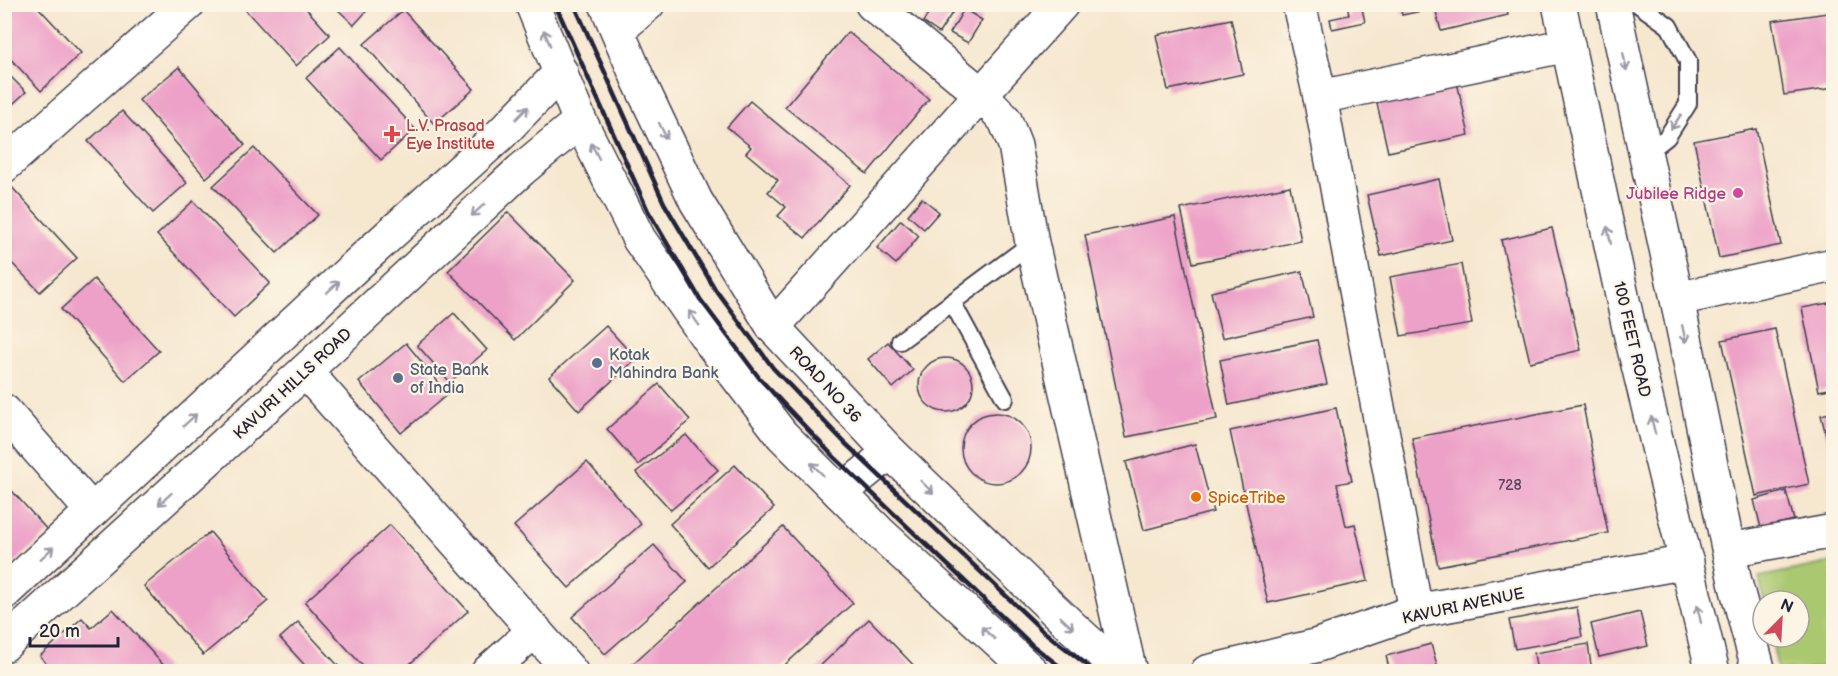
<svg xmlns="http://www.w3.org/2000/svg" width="1838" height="676" font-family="'Balsamiq Sans',sans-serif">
<rect width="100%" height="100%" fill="#fcf5e5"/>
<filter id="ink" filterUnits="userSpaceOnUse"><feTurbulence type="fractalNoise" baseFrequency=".0167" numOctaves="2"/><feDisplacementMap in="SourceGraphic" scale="12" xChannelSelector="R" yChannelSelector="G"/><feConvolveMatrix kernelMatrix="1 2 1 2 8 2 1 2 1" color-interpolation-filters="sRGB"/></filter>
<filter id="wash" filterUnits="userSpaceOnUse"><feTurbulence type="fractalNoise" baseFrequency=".008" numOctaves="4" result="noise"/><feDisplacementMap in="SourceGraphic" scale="24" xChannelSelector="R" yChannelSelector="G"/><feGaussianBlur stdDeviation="1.35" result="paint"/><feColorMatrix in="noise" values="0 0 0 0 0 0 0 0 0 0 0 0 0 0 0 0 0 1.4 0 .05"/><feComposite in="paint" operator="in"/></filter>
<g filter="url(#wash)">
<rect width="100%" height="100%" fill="#f6e7cf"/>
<polygon fill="#aac86f" stroke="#667555" stroke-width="1.5" points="1833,562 1833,665 1803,671 1778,671 1771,637 1799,637 1799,601 1764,601 1759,577"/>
<g id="blocks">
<g fill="#eda1c8">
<polygon points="4,4 35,4 81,53 41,91 4,52"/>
<polygon points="240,4 302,4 330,35 296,66"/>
<polygon points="332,4 373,4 354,25"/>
<polygon points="934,4 953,4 956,7 939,33 923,22"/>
<polygon points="1347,4 1361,4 1365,22 1332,29 1330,19 1349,15"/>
<polygon points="1414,4 1421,4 1422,11 1402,15 1401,11 1415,9"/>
<polygon points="1434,4 1505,4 1508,15 1441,31"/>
<polygon points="964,9 982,20 968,43 950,33"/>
<polygon points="403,10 474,89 434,124 364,44"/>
<polygon points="1834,12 1834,88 1784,95 1772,21"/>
<polygon points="1231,19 1243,74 1168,90 1156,35"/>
<polygon points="848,32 929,99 867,174 785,107"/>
<polygon points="340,47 415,129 381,160 306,78"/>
<polygon points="179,67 245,145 206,178 139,100"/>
<polygon points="4,70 26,92 4,112"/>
<polygon points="1457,82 1469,135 1388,152 1376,99"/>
<polygon points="750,101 850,185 805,238 778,216 786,207 768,192 778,180 746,153 751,147 727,127"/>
<polygon points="122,111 187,183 153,213 88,141"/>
<polygon points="1756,129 1781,245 1719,258 1694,141"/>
<polygon points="254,148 318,215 277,253 213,186"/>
<polygon points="1439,179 1452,240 1381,256 1367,195"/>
<polygon points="8,183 77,258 40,292 4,255 4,187"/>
<polygon points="1290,186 1301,241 1193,263 1181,209"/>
<polygon points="922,198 939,212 924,229 908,215"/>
<polygon points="193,201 270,283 234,317 157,235"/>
<polygon points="508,212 575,280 515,340 448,271"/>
<polygon points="1175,217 1217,419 1126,437 1085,235"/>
<polygon points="901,220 919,236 896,264 877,248"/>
<polygon points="1552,228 1581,350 1530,362 1501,240"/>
<polygon points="1461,264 1472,324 1401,336 1390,277"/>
<polygon points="1302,271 1313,317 1222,338 1211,292"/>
<polygon points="94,279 159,351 125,381 61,309"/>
<polygon points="1834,302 1834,388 1819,391 1802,308"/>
<polygon points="454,313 487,350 450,382 417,345"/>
<polygon points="606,326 636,359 579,411 549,377"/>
<polygon points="1775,329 1809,484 1756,496 1722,340"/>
<polygon points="1317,340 1327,384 1229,405 1220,360"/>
<polygon points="888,342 913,370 893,388 868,359"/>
<polygon points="406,343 448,394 401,433 359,382"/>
<circle cx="946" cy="385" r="27"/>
<polygon points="659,384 690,420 638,465 607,429"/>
<polygon points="1583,405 1608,533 1438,566 1412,438"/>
<polygon points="1336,408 1352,481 1337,484 1346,526 1355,524 1368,581 1268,603 1230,431"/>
<polygon points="1834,412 1834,464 1833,464 1821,415"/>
<circle cx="996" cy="448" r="35"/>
<polygon points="686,435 718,470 671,510 636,472"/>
<polygon points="1195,444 1213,512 1144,530 1126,462"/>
<polygon points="587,462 641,524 569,588 514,526"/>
<polygon points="735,465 774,508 708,567 670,524"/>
<polygon points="4,482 49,532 4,572"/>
<polygon points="1786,491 1794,520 1761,528 1754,500"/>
<polygon points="390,525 468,611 401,672 368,672 305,602"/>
<polygon points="783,527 853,603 777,672 631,672 628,668"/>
<polygon points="210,532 268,601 203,655 144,586"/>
<polygon points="654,545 687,582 605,654 572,617"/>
<polygon points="1577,607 1582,637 1515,649 1509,620"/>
<polygon points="113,609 166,668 162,672 53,672 40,656 82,618 91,628"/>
<polygon points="1640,612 1648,646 1599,657 1591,624"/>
<polygon points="869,619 920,672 814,672"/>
<polygon points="298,622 344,672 311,672 280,638"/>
<polygon points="1431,644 1439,672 1390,672 1386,656"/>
<polygon points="1588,644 1592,672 1537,672 1534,653"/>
</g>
</g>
</g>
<g filter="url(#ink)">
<use href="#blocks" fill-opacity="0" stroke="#424051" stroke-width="1.5"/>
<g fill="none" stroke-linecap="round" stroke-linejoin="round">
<g stroke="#424051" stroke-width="20">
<g id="lane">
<polyline points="1638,4 1669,26 1688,61 1688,104 1667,137 1645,154"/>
<polyline points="952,302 1005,399"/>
<polyline points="900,341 1032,243"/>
</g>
</g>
<g stroke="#424051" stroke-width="36">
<g id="street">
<polyline points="872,4 981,94 1005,120 1015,145 1032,243 1130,672"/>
<polyline points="1299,4 1320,97 1416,611"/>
<polyline points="618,30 648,4"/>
<polyline points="1320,97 1568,45"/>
<polyline points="4,166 188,4"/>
<polyline points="1677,299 1834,265"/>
<polyline points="773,327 1062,4"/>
<polyline points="305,371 571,672"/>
<polyline points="4,411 92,511"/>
<polyline points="1729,550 1834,531"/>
<polyline points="488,672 535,630"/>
<polyline points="1207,672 1315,646 1416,611 1687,562"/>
</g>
</g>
<g stroke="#424051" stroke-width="36">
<g id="secondary">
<polyline points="1559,4 1629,328 1713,672"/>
<polyline points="1613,4 1677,299 1735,582 1759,672"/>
<polyline points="4,593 364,258 501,134 561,72"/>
<polyline points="4,645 305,371 521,170 580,121"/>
</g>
</g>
<g stroke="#424051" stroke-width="36">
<g id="primary">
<polyline points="532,4 580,121 639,239 711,343 782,435 880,533 1032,672"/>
<polyline points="606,4 638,79 696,201 773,327 890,452 1071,626 1122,672"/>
<polyline points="840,493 890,452"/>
</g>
</g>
<use href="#lane" stroke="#fff" stroke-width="16"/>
<use href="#street" stroke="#fff" stroke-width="33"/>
<use href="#secondary" stroke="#fff" stroke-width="33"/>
<use href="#primary" stroke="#fff" stroke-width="33"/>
<g stroke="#22223b" stroke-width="4.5">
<polyline points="555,4 648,211 700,299 760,379 832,455 1032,645 1067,672"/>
<polyline points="574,4 664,203 715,289 773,368 845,443 1043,631 1096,672"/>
</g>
</g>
<defs><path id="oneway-shaft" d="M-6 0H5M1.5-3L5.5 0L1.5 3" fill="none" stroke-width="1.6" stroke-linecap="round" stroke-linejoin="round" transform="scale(1.5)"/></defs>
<g stroke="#9c9ca7">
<use href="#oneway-shaft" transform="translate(547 38) rotate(-113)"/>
<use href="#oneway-shaft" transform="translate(1625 62) rotate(78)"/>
<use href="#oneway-shaft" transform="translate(522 113) rotate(-46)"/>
<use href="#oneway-shaft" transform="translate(1676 122) rotate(124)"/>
<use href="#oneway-shaft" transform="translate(663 131) rotate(64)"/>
<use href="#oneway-shaft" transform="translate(595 151) rotate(-117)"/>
<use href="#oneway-shaft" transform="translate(478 210) rotate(137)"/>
<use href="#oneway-shaft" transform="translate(1609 235) rotate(-102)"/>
<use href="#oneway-shaft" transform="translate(333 287) rotate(-43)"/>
<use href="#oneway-shaft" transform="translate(694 318) rotate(-125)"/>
<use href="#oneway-shaft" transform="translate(1684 334) rotate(78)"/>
<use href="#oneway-shaft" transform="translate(190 420) rotate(-43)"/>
<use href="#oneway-shaft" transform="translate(1653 425) rotate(-104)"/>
<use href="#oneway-shaft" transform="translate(817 469) rotate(-135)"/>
<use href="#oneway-shaft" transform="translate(927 487) rotate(44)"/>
<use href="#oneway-shaft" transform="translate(165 499) rotate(138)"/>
<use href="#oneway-shaft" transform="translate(47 553) rotate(-43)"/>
<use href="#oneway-shaft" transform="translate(1699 614) rotate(-103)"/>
<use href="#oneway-shaft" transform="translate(1067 623) rotate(43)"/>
<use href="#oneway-shaft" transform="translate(988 633) rotate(-138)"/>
</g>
</g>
<path fill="#e0444e" stroke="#fcf5e5" stroke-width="2" d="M389 125h6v6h6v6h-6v6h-6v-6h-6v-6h6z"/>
<circle fill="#d1479c" stroke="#fcf5e5" stroke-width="2" cx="1738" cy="193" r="6"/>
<g fill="#5c6f8a" stroke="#fcf5e5" stroke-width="2">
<circle cx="597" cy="363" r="6"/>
<circle cx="398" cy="378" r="6"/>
</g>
<circle fill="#e8710a" stroke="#fcf5e5" stroke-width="2" cx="1196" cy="497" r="6"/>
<g text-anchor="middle" stroke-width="4.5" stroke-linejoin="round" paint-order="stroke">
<g font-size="14" fill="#55425e">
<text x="1510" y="490">728</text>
</g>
<g font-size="16" fill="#be3a42" stroke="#fcf5e5" text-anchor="start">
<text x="406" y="131">L.V. Prasad<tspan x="406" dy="18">Eye Institute</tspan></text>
</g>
<g font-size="16" fill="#b23c85" stroke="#fcf5e5" text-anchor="end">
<text x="1726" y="199">Jubilee Ridge</text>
</g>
<g font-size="16" fill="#22223b" stroke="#fcf5e5">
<text transform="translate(1633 339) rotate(77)" y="6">100 FEET ROAD</text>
<text transform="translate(292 383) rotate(-43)" y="6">KAVURI HILLS ROAD</text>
<text transform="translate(826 384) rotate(47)" y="6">ROAD NO 36</text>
<text transform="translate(1463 605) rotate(-12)" y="6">KAVURI AVENUE</text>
</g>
<g font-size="16" fill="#4e5e75" stroke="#fcf5e5" text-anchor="start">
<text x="609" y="360">Kotak<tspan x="609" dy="18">Mahindra Bank</tspan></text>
<text x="410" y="375">State Bank<tspan x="410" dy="18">of India</tspan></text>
</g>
<g font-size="16" fill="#c56008" stroke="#fcf5e5" text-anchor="start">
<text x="1208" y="503">SpiceTribe</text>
</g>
</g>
<rect width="1838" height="676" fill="none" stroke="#fcf5e5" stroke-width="24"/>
<g transform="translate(1781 619) rotate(24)"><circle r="28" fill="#fcf5e5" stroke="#a5a1a1" stroke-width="1.5"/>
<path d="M0-4.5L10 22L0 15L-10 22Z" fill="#d1495b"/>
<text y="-9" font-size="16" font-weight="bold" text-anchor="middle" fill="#22223b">N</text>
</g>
<path d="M30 637v9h88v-9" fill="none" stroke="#22223b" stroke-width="3"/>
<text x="39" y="637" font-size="18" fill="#22223b" stroke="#fcf5e5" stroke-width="4.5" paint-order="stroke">20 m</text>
</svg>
